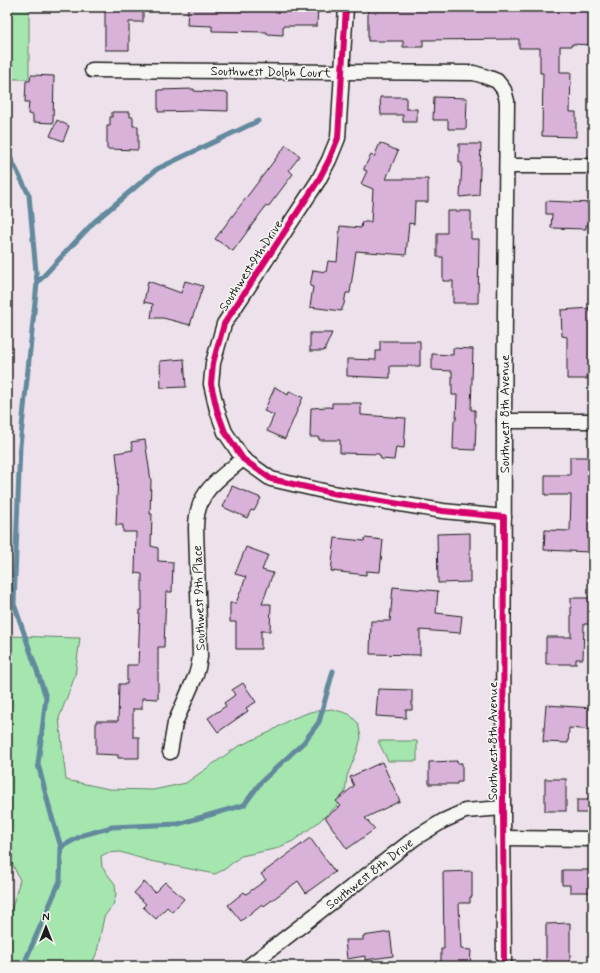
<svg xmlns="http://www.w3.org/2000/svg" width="600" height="973" font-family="Mynerve,sans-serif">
<rect width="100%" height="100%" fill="#ede2eb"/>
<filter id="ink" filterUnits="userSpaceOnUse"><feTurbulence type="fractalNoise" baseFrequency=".025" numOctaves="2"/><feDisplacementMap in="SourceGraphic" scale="8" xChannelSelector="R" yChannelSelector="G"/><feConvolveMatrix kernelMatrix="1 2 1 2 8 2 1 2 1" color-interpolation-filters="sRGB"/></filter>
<g filter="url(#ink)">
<g fill="#a5e6af" stroke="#608166">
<rect x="7" y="7" width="22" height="72"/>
<polygon points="7,636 80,638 75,676 59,718 66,780 109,789 153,790 186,783 237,747 270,732 289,720 310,712 332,709 349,714 358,723 361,737 358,749 347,776 345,792 338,805 316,824 293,841 275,849 241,856 225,869 215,874 150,861 120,852 107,853 101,856 102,867 115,884 116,895 113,905 104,917 97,952 91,966 7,966 7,924 20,880 7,852"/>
<polygon points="378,741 417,741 417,761 388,761"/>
</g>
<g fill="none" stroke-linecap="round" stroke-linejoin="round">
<g stroke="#63899d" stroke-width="5">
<polyline points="7,15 13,7"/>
<polyline points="7,151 29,195 37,283 20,446 14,604 46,697 38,764 51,814 61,847 60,881 23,966"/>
<polyline points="37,283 94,222 157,169 258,121"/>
<polyline points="61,847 83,835 112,827 178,824 244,805 261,782 304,742 319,722 333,671"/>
</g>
</g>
<g fill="#d9b2da" stroke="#1c1c1c">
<polygon points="105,7 143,7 143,22 129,22 129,50 105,50"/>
<polygon points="188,7 318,7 317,26 283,26 283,35 267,34 267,32 212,31 212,26 187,25"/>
<polygon points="371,7 593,7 593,45 572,44 572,46 560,46 560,72 571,72 570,112 576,112 576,137 542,136 543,73 540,73 540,48 519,48 519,39 423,40 423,47 403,47 403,41 368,41 368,8 371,8"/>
<polygon points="31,75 54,76 53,123 33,122 33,115 28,114 29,102 25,102 26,81 30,81"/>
<polygon points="194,89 194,91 228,93 228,111 194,110 194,111 158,112 158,90"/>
<polygon points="380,97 406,97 406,109 417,109 417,122 403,122 403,115 381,115"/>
<polygon points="434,97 467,98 466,129 448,129 448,120 433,120"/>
<polygon points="112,112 130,112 130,117 133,117 133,126 138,126 138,150 107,149 107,126 110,126 110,117 112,117"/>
<polygon points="57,120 69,126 63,141 50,136"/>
<polygon points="380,143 398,151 386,179 428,179 428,202 415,202 414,224 409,223 406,255 356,251 350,293 346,293 344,304 341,311 310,307 313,287 310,286 313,270 326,272 328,261 337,262 340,226 361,228 362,222 371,222 373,189 361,184 367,171 364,170 364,168 371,155 374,157"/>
<polygon points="459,144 481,144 479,195 460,197 462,163 459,163"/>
<polygon points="286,145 300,156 289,170 293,174 268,207 266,206 233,251 215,239"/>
<polygon points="546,201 593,203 593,226 586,225 586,229 551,228 552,214 546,214"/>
<polygon points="447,211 471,211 471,239 479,239 478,303 453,303 453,281 443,281 443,257 437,257 437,233 447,233"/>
<polygon points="148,281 181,293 185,281 203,286 190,325 163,318 151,318 153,304 144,302"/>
<polygon points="592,308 591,324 593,324 593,374 587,374 587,379 567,379 567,337 562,336 561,310"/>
<polygon points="310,333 332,333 324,351 310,351"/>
<polygon points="380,341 420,341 420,366 390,366 390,378 347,376 347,359 376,360 376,351 380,351"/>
<polygon points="453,348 473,349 471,410 475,410 475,423 476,423 475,450 453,449 454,420 456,420 457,395 452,395 452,371 432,370 432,354 453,355"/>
<polygon points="184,359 186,387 161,388 160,361"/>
<polygon points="275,387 288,395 289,391 303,397 285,439 267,431 274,415 264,411"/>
<polygon points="332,403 361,403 361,415 406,418 404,448 396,447 394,460 381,459 379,454 340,453 340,440 319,440 319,437 310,437 311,408 329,407 332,408"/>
<polygon points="145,440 151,481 150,514 152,514 151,546 158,548 158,561 173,562 172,592 166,592 164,647 158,647 158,699 142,698 142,709 133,709 133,737 139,737 139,758 118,758 118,755 96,754 96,721 118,721 119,684 127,684 127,665 138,665 140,610 142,610 142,574 135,573 136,532 123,532 123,525 116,525 118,471 116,453 133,450 131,442"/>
<polygon points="570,457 590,457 591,514 590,552 544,550 545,530 570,531 571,495 545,495 545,475 570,475"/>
<polygon points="232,486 261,498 254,511 251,510 247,518 223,507"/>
<polygon points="470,533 470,582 438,583 437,534"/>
<polygon points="335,538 364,541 365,538 383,540 380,572 366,571 366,575 331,571"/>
<polygon points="246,547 268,555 262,570 273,573 262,604 271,604 270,631 261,631 261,649 236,649 236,622 230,622 230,603 236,603 246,577 235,574"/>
<polygon points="393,587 438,591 436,613 462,616 460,633 420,630 420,655 370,654 371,621 390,621"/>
<polygon points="571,598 593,598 593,624 584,624 583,659 576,659 576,664 546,664 546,637 571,637"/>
<polygon points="243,683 256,702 246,708 248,711 218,732 208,718 226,706 224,703 235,695 232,690"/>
<polygon points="378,689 412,690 412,710 406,710 406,718 376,716"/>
<polygon points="546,705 593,708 593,730 569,728 568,743 543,742"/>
<polygon points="457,761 457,763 462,763 462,782 457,782 457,784 429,784 429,762"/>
<polygon points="382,762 400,801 365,818 375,829 347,849 325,817 341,806 336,801 354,786 350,777"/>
<rect x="545" y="779" width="21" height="32"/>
<rect x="577" y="800" width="14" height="13"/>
<polygon points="310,838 335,872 306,893 298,881 264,906 262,904 241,921 228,905 244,892 246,894 266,880 261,874"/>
<polygon points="562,870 593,870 593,892 570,892 570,885 562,885"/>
<polygon points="472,871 472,897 470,897 470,903 459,903 461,949 471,950 470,966 441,966 441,949 444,949 443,872"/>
<polygon points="144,882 155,892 165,882 184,899 172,912 167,907 156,919 143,907 146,904 134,893"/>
<polygon points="570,923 570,963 546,963 546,924"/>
<polygon points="390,932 393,956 365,960 365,956 347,959 345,940 363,940 363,936"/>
</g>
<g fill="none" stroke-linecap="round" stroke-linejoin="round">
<g stroke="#1c1c1c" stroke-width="17">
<g id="minor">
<polyline points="346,7 338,138 329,160 318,181 224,324 213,363 211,384 217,410 225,432 243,459 271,479 332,493 443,511 504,517"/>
<polyline points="92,70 474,73 487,77 497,81 504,90 507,101 504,421 503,808 504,966"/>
<polyline points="507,166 593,166"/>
<polyline points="504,421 593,421"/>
<path d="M170,752L175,723L196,675L198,668L200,657L196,528C196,491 218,480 243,459"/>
<polyline points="503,838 593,839"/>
<polyline points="249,966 415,838 443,821 465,811 503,808"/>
</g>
</g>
<use href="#minor" stroke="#f6f6f2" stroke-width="14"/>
<g stroke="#f6f6f2" stroke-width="8">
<polyline id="cycleway" points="346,7 338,138 329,160 318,181 224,324 213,363 211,384 217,410 225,432 243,459 271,479 332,493 443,511 504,517 503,808 504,966"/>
</g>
<use href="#cycleway" stroke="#d6006c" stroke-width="6"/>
</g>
</g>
<g text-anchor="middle" stroke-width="3" stroke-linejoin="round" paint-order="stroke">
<g font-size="13" fill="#1c1c1c" stroke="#f6f6f2">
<text transform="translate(271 71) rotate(1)" y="5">Southwest Dolph Court</text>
<text transform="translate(250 265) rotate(-57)" y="5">Southwest 9th Drive</text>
<text transform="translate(504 414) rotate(-90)" y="5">Southwest 8th Avenue</text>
<text transform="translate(198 598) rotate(-92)" y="5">Southwest 9th Place</text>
<text transform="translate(492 741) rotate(-90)" y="5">Southwest 8th Avenue</text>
<text transform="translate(369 873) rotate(-38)" y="5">Southwest 8th Drive</text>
</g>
</g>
<rect width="600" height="973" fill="none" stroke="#f6f6f2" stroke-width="24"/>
<rect x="12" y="12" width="576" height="949" fill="none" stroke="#1c1c1c" stroke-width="1.5" filter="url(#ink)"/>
<g transform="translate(46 927)" stroke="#f6f6f2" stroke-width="3" paint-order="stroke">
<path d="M0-3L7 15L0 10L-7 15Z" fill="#1c1c1c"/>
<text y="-6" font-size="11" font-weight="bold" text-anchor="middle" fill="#1c1c1c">N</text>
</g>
</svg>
